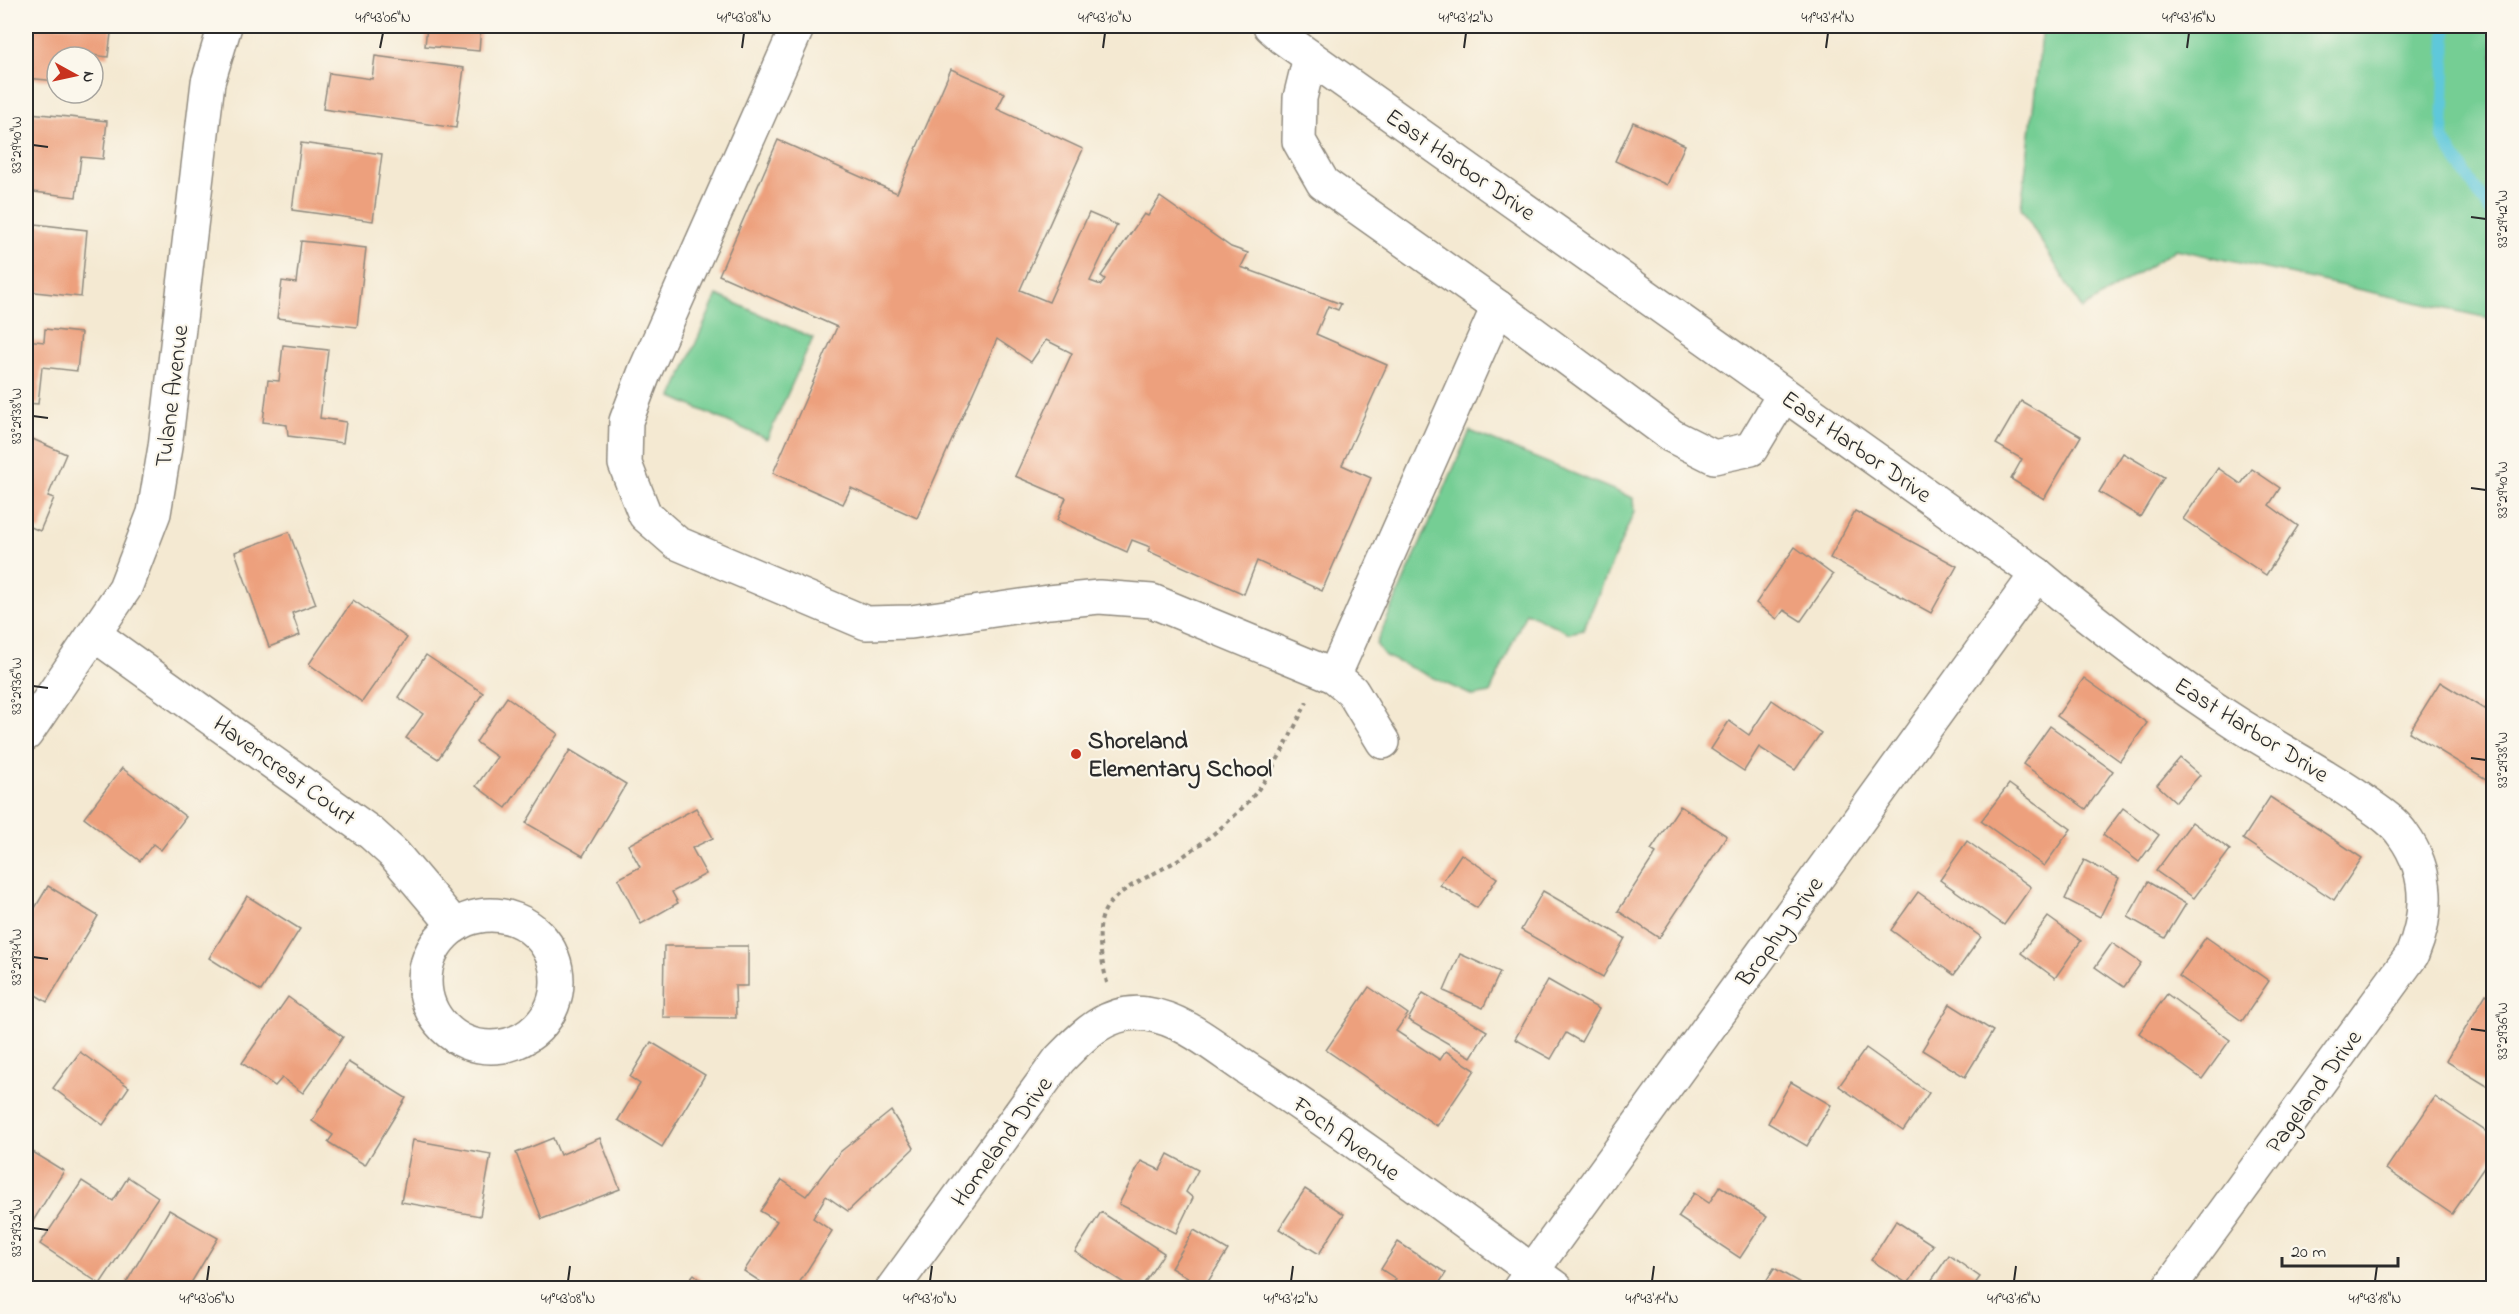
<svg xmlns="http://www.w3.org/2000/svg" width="2519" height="1314" font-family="'Indie Flower',sans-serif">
<rect width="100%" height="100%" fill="#fbf7ec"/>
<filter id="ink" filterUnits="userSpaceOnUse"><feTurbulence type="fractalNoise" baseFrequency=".0167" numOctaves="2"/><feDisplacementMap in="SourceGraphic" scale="12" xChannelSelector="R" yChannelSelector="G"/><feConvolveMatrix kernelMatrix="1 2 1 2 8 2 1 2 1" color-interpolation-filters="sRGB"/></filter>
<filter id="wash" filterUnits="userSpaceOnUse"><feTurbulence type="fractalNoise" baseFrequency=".008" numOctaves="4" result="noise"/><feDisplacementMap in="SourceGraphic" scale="24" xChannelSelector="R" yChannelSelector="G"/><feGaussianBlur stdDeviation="1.35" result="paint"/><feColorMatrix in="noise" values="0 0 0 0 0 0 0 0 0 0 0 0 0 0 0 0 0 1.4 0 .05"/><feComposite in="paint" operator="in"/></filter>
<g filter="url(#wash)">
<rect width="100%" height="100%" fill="#f4e9d2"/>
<g fill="#75ce94" stroke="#507c60" stroke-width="1.5">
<polygon points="2043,26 2493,26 2493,319 2176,249 2082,309 2021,208"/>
<polygon points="717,295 813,338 767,439 672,397"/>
<polygon points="1470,431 1633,498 1634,512 1583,630 1569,633 1526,612 1490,693 1473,696 1385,656 1376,644"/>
</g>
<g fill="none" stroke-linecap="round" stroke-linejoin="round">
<polyline stroke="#5fc8da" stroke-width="12" points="2446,26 2443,139 2494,217"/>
</g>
<g id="blocks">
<g fill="#eda07d">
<polygon points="26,26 112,26 108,57 83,54 83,57 57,57 57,81 26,78"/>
<polygon points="427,26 481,26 479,51 425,46"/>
<polygon points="375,56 464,68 456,128 323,109 329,73 372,79"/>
<polygon points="951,69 1005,93 997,109 1083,149 1020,290 1049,302 1089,213 1117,225 1090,281 1101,285 1105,279 1101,276 1144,214 1148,216 1160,197 1231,247 1248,253 1241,267 1341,304 1338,310 1328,306 1316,334 1387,365 1342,465 1371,478 1322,591 1257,561 1244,594 1148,551 1150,547 1132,540 1127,552 1057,520 1066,498 1015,476 1072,353 1046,340 1031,362 997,339 917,518 851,488 843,504 773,473 837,327 719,275 778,140 897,193"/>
<polygon points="30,113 107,121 103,159 81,157 76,197 26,191 26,151"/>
<polygon points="1633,122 1685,145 1667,185 1615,161"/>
<polygon points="301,143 382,154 373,221 292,210"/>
<polygon points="26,223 87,230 81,297 26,291"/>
<polygon points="301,241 366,248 357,327 277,318 282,281 296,283"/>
<polygon points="45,329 81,333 77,371 42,367 38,404 26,403 26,340 44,342"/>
<polygon points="283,345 328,350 320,418 346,422 343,443 288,436 287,425 263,422 268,380 279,381"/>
<polygon points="2021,401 2081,436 2044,499 2011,479 2022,459 1996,444"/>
<polygon points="26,436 66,454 48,496 54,498 40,531 26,525"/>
<polygon points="2123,453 2164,477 2140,517 2099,492"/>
<polygon points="2218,468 2241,484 2252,469 2280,488 2269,505 2298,526 2266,575 2183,519"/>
<polygon points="1855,511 1957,566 1931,613 1830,558"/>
<polygon points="289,532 316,604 292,613 300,635 269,647 235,552"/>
<polygon points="1795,547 1833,575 1801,621 1784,610 1777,619 1756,603"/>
<polygon points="353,600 407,638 362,702 309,664"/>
<polygon points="426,655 483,693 438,759 406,738 423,714 398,697"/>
<polygon points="2084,678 2147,723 2120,761 2057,716"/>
<polygon points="2440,682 2494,715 2494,784 2409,732"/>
<polygon points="507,697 558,734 506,808 476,786 497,757 476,742"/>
<polygon points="1772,700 1821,733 1795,770 1759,747 1744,771 1711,749 1729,721 1749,735"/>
<polygon points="2050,726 2113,771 2086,809 2023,764"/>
<polygon points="570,750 626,784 583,856 526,823"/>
<polygon points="2180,758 2200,775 2176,802 2157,785"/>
<polygon points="122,768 186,817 161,850 153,844 140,861 84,818"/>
<polygon points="2009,784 2071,829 2044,866 1981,821"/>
<polygon points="2270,797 2362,858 2334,900 2243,839"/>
<polygon points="1680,806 1727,836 1659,938 1618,911 1656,853 1651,850"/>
<polygon points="696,808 713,838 692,848 706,874 672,892 678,903 641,924 618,879 640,867 628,845"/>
<polygon points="2123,808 2159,835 2139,862 2103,835"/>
<polygon points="2192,822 2230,850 2194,898 2156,871"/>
<polygon points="1967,841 2031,887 2004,925 1940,880"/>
<polygon points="1461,854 1497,878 1477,908 1440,885"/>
<polygon points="2084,860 2119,878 2100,917 2065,899"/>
<polygon points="2148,882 2186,904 2165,938 2128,917"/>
<polygon points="48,886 98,916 47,1002 26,989 26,923"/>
<polygon points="1543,891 1625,938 1603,977 1521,930"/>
<polygon points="1918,892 1981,937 1954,975 1891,930"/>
<polygon points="247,896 300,929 261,991 209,958"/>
<polygon points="2048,917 2081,941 2055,978 2021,953"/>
<polygon points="2206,937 2269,981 2242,1021 2179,976"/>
<polygon points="2112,943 2141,963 2124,987 2095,967"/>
<polygon points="664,946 748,946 748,986 735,986 736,1018 663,1017"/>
<polygon points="1460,954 1500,972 1483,1008 1444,991"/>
<polygon points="1548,980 1599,1009 1581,1042 1566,1033 1551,1059 1515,1039"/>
<polygon points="1369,987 1408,1014 1396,1031 1440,1060 1446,1051 1475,1070 1437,1126 1326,1050"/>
<polygon points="1423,993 1487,1031 1471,1057 1408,1020"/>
<polygon points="2167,994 2230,1040 2202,1079 2139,1033"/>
<polygon points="2486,994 2494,999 2494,1075 2487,1086 2446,1061"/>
<polygon points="288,997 343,1037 303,1093 282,1078 275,1086 242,1063"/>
<polygon points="1950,1004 1993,1031 1965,1077 1922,1050"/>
<polygon points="651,1042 705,1075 662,1147 618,1120 640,1084 630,1077"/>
<polygon points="1866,1048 1929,1093 1903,1131 1839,1086"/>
<polygon points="80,1052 129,1087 103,1125 53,1088"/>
<polygon points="348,1062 406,1098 365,1165 328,1142 333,1135 312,1121"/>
<polygon points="1791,1082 1831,1105 1807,1146 1768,1123"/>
<polygon points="2435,1097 2494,1137 2494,1153 2452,1214 2386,1169"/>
<polygon points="891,1111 914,1148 848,1211 826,1196 813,1218 832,1231 796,1288 770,1288 744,1271 777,1221 760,1211 782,1180 806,1196 840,1152"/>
<polygon points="553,1138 560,1155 600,1138 620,1189 542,1219 516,1153"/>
<polygon points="413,1140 491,1154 480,1216 401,1202"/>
<polygon points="28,1149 64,1171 30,1226 26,1223 26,1154"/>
<polygon points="1168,1154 1198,1170 1186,1192 1193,1198 1176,1233 1119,1204 1141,1161 1160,1170"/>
<polygon points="128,1177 158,1197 100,1284 40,1244 82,1181 113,1201"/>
<polygon points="1720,1186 1767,1217 1740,1258 1678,1217 1694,1193 1709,1203"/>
<polygon points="1305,1189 1344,1214 1319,1254 1279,1229"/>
<polygon points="169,1210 218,1238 188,1288 123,1288"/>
<polygon points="1101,1212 1164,1253 1141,1288 1132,1288 1075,1252"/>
<polygon points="1896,1221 1933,1245 1908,1284 1871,1260"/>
<polygon points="1194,1230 1228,1250 1204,1288 1171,1268"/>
<polygon points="1398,1242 1446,1273 1436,1288 1390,1288 1396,1279 1381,1269"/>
<polygon points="1949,1255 1980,1277 1972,1288 1942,1288 1931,1281"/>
<polygon points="1774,1268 1809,1288 1762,1288"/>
<polygon points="694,1274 710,1288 682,1288"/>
</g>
</g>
</g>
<g filter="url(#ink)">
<use href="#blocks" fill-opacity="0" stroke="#908a7e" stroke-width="1.5"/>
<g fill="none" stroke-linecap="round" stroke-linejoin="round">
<g stroke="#908a7e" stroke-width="36">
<g id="minor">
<polyline points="798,26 645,371 626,421 625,464 645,515 677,543 866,623 911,622 1049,602 1099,597 1152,601 1334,676 1352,691 1383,742"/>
<path d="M1270,26L1282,37L2037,574C2101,628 2168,679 2238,724C2279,750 2322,772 2362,800C2376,810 2393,820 2403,835C2430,872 2429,914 2412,955L2169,1288"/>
<polyline points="1310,57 1300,98 1299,141 1323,183 1498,307 1672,436 1714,457 1751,449 1784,394"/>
<polyline points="95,635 371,833 394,854 455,926"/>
<polyline points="1334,676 1498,307"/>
<polyline points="26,734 125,588 154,513 165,447 208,82 225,26"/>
<circle cx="491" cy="981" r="66"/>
<path d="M893,1288L1059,1060C1083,1035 1109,1008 1147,1014C1183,1019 1216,1048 1246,1068C1352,1137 1454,1214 1556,1288"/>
<polyline points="1520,1288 2037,574"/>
</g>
</g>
<path stroke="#908a7e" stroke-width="4" stroke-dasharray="4.5 4.5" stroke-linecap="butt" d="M1107,983C1102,960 1092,923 1110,903C1128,883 1157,874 1179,859C1203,843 1230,822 1249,801C1274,772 1290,736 1307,702"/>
<use href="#minor" stroke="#fff" stroke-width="33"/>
</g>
</g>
<path fill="none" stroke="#2b2b2b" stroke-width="2" d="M380,48L383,33M742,48L744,33M1103,48L1105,33M1464,48L1466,33M1826,48L1828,33M2187,48L2189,33M33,145L48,147M2471,217L2486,219M33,416L48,418M2471,488L2486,490M33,686L48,688M2471,758L2486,760M33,957L48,959M2471,1029L2486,1031M33,1228L48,1230M207,1281L209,1266M568,1281L570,1266M930,1281L932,1266M1291,1281L1293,1266M1652,1281L1654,1266M2014,1281L2016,1266M2375,1281L2377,1266"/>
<circle fill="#c8321e" stroke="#fbf7ec" stroke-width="2" cx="1076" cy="754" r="6"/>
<g text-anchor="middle" stroke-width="4.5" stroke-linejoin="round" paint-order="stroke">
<g font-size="24" fill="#2b2b2b" stroke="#fbf7ec">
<text transform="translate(1461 164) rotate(35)" y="8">East Harbor Drive</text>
<text transform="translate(171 396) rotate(-83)" y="8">Tulane Avenue</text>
<text transform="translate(1857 446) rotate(35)" y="8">East Harbor Drive</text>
<text transform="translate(2252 729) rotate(32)" y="8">East Harbor Drive</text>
<text transform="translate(285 770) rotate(36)" y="8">Havencrest Court</text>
<text transform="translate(1779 931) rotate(-54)" y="8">Brophy Drive</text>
<text transform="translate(2313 1091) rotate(-54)" y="8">Pageland Drive</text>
<text transform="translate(1347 1138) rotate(36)" y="8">Foch Avenue</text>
<text transform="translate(1001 1141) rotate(-54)" y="8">Homeland Drive</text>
</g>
<g font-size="24" font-weight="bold" fill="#2b2b2b" stroke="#fbf7ec" text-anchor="start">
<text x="1088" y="748">Shoreland<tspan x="1088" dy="28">Elementary School</tspan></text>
</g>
</g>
<rect width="2519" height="1314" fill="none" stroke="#fbf7ec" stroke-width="66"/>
<g transform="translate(75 75) rotate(98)"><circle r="28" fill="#fbf7ec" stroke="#a8a59f" stroke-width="1.5"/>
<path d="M0-4.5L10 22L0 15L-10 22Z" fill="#c8321e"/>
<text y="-9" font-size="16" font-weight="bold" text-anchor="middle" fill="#2b2b2b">N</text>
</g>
<path d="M2282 1257v9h116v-9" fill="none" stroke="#2b2b2b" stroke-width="3"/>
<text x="2291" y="1257" font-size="18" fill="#2b2b2b" stroke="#fbf7ec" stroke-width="4.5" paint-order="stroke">20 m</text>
<rect x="33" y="33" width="2453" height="1248" fill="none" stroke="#2b2b2b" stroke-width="2"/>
<g font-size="15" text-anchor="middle" fill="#2b2b2b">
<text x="383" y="22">41°43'06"N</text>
<text x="744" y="22">41°43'08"N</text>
<text x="1105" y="22">41°43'10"N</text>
<text x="1466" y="22">41°43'12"N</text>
<text x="1828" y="22">41°43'14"N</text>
<text x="2189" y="22">41°43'16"N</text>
<text transform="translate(16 145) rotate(-90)" y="5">83°29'40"W</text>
<text transform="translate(2502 219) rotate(-90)" y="5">83°29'42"W</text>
<text transform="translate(16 416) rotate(-90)" y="5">83°29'38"W</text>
<text transform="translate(2502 490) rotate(-90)" y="5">83°29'40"W</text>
<text transform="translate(16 686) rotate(-90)" y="5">83°29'36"W</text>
<text transform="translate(2502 760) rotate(-90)" y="5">83°29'38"W</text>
<text transform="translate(16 957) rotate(-90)" y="5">83°29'34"W</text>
<text transform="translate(2502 1031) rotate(-90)" y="5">83°29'36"W</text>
<text transform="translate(16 1228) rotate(-90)" y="5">83°29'32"W</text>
<text x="207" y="1303">41°43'06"N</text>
<text x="568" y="1303">41°43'08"N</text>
<text x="930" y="1303">41°43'10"N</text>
<text x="1291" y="1303">41°43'12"N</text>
<text x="1652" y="1303">41°43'14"N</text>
<text x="2014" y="1303">41°43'16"N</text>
<text x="2375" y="1303">41°43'18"N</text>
</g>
</svg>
